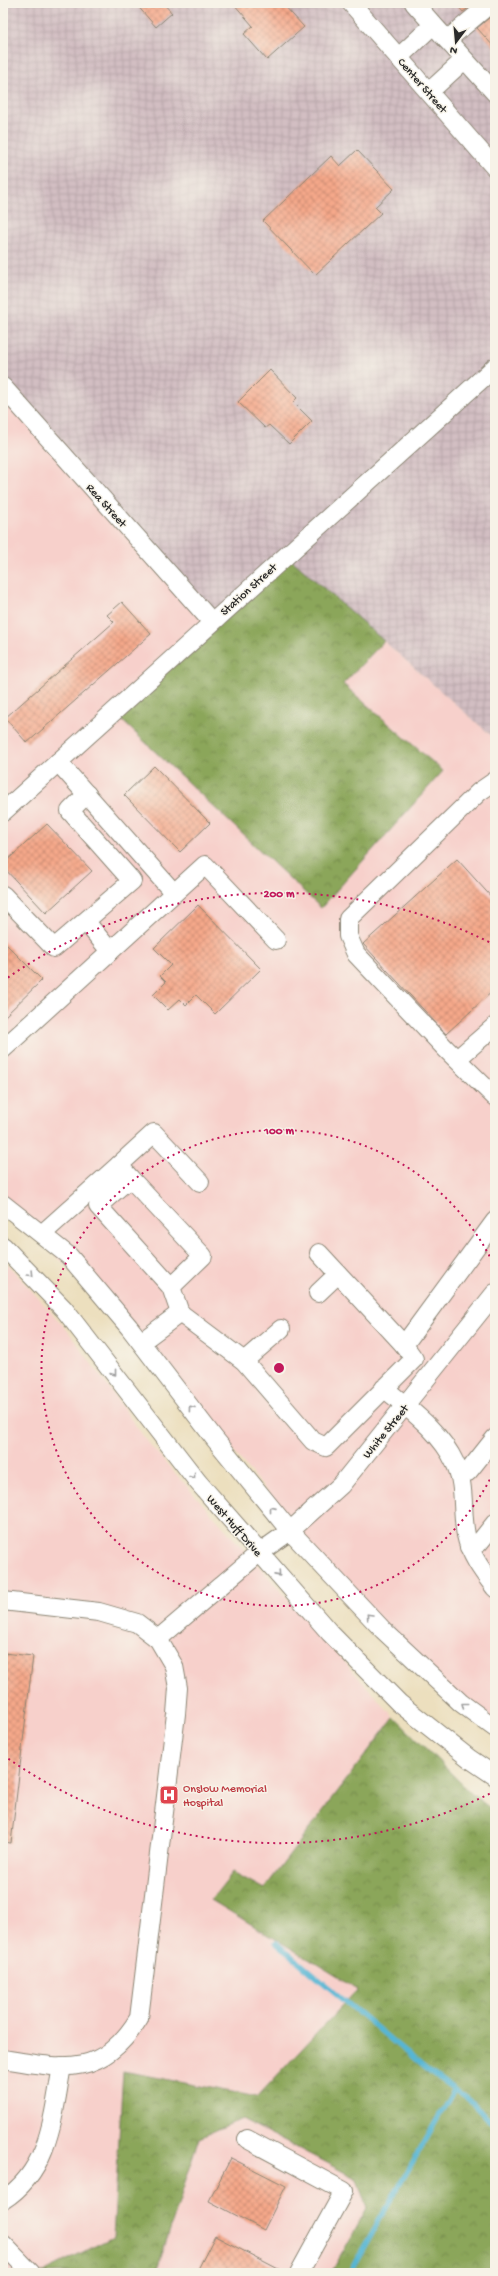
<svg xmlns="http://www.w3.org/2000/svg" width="498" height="2276" font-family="'Gochi Hand',sans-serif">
<defs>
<pattern id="industrial-grid" width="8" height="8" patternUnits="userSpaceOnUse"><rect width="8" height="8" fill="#d2bec2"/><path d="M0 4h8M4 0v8" fill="none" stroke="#b4a3a7"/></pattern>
<pattern id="forest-crowns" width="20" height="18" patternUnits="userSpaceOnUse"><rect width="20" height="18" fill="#8ba65a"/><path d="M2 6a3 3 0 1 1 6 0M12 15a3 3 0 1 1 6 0" fill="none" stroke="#72874b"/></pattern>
<pattern id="building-cross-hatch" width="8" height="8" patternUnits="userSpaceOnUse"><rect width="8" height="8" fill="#f5a88a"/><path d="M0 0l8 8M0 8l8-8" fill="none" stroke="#c78971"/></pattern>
</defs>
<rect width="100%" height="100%" fill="#f7f3e8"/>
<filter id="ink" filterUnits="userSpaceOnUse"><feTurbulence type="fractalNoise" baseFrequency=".025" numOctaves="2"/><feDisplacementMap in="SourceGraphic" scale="8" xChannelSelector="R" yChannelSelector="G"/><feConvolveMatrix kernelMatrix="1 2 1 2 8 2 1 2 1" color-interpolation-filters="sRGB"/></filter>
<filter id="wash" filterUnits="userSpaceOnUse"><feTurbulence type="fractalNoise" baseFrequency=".012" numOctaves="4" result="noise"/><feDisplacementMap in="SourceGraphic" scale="16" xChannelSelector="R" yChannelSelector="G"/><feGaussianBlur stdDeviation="0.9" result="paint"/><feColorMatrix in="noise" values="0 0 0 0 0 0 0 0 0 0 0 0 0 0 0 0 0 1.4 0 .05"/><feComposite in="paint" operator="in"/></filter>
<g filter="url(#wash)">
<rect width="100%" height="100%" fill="#ecdfbe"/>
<g fill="#f7d0cb">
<polygon points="3,387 286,555 495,739 495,1728 383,1630 129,1327 3,1204"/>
<polygon points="3,1259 68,1331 149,1444 394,1717 264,1890 358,1989 257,2097 123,2071 113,2237 41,2273 3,2273"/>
<polygon points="242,2119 357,2178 367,2208 331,2273 156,2273 200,2137"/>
</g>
<polygon fill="url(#industrial-grid)" points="3,3 495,3 495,739 286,555 212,622 3,387"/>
<g fill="url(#forest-crowns)" stroke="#5b6842">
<polygon points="286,555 384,641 343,684 443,771 321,908 113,712"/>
<polygon points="394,1717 472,1794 495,1812 495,2273 391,2273 387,2268 383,2273 331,2273 367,2209 357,2179 242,2119 200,2137 156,2273 41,2273 113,2237 123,2071 257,2097 358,1989 211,1900 233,1872 264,1889"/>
</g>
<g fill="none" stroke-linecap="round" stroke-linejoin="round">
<g stroke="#56b6d4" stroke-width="5">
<polyline points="276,1943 427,2070 472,2102 495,2126"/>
<polyline points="349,2273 454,2090"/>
</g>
</g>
<g id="blocks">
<g fill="url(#building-cross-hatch)">
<polygon points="135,3 163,3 172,13 156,27"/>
<polygon points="233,3 282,3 304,27 267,60 244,34 253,26"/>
<polygon points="455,3 475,3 463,12"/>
<polygon points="495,13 495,48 477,28"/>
<polygon points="357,150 394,189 375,207 381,213 315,275 263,221 331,156 340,166"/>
<polygon points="270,370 297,398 293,402 312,421 289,444 269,425 265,428 238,402"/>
<polygon points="122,602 151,634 27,743 5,718 114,622 107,615"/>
<polygon points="154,766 210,823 180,852 124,795"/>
<polygon points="47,824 92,871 46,913 3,867 3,864"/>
<polygon points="457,859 495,901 495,989 446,1034 363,944"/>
<polygon points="198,905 261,969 215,1014 196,995 186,1005 180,999 168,1010 153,995 166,982 160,976 171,965 154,948"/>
<polygon points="3,941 42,980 3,1018"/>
<polygon points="3,1653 33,1656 11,1843 3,1842"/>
<polygon points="231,2158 286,2186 264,2230 209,2201"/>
<polygon points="215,2236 286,2273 196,2273"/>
</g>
</g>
</g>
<g filter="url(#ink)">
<use href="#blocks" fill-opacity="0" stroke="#8c8574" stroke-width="1"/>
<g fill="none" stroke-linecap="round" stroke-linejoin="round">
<g stroke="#8c8574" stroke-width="20">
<g id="minor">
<polyline points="351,3 495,168"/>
<polyline points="414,3 447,40 491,3"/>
<polyline points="447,40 495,93"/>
<polyline points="399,57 433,25"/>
<polyline points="429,92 464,60"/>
<polyline points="3,387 212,622"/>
<polyline points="58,762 174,893"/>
<polyline points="495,781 479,792 348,919 348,936 356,954 446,1049 495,1097"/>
<polyline points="3,812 495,367"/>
<polyline points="3,895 54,948 132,881 70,811 87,794"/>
<polyline points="86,922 110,951"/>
<polyline points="3,1049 205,865 276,940"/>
<polyline points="457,1059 495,1026"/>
<polyline points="119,1165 154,1133 200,1182"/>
<polyline points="3,1204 69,1256 129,1327 214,1438 290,1531 383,1630 461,1703 495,1728"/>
<polyline points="42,1234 119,1165 130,1178"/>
<polyline points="3,1246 64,1309 198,1482 330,1633 399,1703 470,1759 495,1776"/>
<polyline points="319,1253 404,1345"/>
<polyline points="318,1293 338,1274"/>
<polyline points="180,1313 244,1361 313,1441 326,1447 414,1359 404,1345 495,1221"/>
<polyline points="141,1342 180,1313 171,1287 98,1206 130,1178 203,1256 171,1287"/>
<polyline points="244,1361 281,1329"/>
<path d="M384,1388C409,1409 441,1432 455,1463C466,1485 461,1511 466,1535C470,1555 483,1572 495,1588"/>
<polyline points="459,1473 468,1472 495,1438"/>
<polyline points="469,1547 479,1543 495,1523"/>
<path d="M3,1601L99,1612L137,1623L158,1639L174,1666L178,1688L176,1714L139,2018C102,2078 64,2069 3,2059"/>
<polyline points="158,1639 259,1553 290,1531 341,1485 495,1293"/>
<polyline points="247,2139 344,2191 299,2273"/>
<path d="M3,2200C50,2170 53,2116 62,2066"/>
<polyline points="3,2244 31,2273"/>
</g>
</g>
<use href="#minor" stroke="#fff" stroke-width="18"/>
</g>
<defs><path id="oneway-chevron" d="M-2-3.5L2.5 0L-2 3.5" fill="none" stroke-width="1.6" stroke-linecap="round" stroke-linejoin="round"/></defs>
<g stroke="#a0a0a0">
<use href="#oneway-chevron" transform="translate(31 1274) rotate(46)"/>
<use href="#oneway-chevron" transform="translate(114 1373) rotate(52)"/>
<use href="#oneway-chevron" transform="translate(191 1408) rotate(-127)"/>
<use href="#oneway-chevron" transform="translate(193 1476) rotate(53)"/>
<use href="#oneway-chevron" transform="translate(272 1509) rotate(-129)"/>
<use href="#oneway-chevron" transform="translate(278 1574) rotate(48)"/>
<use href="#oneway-chevron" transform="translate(369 1616) rotate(-133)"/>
<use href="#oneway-chevron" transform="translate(464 1705) rotate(-142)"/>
</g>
</g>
<g fill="none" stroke="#c2185b" stroke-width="2" stroke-dasharray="2 4">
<path d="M495 1469A238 238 0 1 1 495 1267"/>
<path d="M495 1791A475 475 0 0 1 3 1755M3 981A475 475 0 0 1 495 945"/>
</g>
<defs>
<g id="hospital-square" transform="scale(1)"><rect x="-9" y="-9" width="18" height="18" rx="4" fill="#e0444e" stroke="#f7f3e8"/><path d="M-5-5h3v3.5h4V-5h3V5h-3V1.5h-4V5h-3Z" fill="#fff"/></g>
</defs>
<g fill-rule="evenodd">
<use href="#hospital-square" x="169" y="1795"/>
</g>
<g text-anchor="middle" stroke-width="3" stroke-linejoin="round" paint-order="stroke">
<g font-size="12" fill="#2b2b2b" stroke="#f7f3e8">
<text transform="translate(423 85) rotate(49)" y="4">Center Street</text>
<text transform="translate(107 505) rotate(48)" y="4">Rea Street</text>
<text transform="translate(248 589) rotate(-42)" y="4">Station Street</text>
<text transform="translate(385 1431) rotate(-51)" y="4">White Street</text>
<text transform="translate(235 1525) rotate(49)" y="4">West Huff Drive</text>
</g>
<g font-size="12" fill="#be3a42" stroke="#f7f3e8" text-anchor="start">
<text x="183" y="1792">Onslow Memorial<tspan x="183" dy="14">Hospital</tspan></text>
</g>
</g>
<circle cx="279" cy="1368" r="6" fill="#c2185b" stroke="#f7f3e8" stroke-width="2"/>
<g font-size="12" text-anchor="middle" font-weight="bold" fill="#c2185b" stroke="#f7f3e8" stroke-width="3" stroke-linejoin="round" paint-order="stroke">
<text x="279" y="897">200 m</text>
<text x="279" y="1134">100 m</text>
</g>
<rect width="498" height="2276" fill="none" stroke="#f7f3e8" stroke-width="16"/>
<g transform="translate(456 42) rotate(196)" stroke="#f7f3e8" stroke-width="3" paint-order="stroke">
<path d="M0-3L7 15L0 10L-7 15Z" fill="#2b2b2b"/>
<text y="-6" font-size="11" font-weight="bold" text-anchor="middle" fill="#2b2b2b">N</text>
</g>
</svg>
